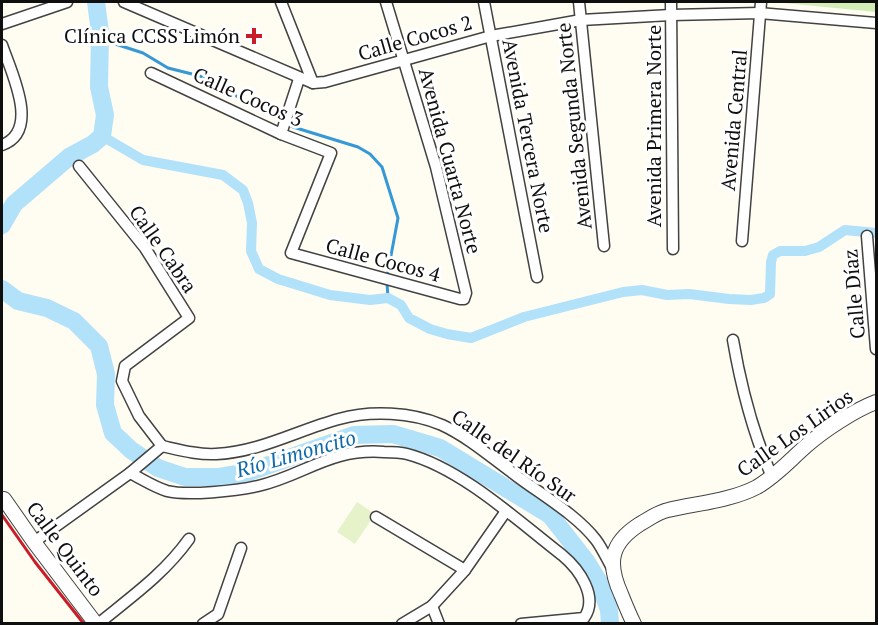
<svg xmlns="http://www.w3.org/2000/svg" width="878" height="625" font-family="'PT Serif',serif">
<rect width="100%" height="100%" fill="#fffcf1"/>
<polygon fill="#d4edb7" points="774,2 876,2 876,12"/>
<polygon fill="#e6f3ca" points="357,502 375,514 355,544 337,532"/>
<g fill="none" stroke-linecap="round" stroke-linejoin="round">
<g stroke="#3499d6" stroke-width="3">
<polyline points="100,39 143,53 168,68 200,76 293,127 358,147 370,154 382,167 398,218 387,277"/>
<polyline points="387,283 388,298"/>
</g>
<polyline stroke="#b2e1fa" stroke-width="10" points="102,136 143,160 223,175 243,190 248,203 252,223 251,251 259,269 278,279 330,295 370,300 388,298 401,305 409,318 430,329 447,334 471,338 524,317 623,292 642,290 667,295 689,294 729,299 751,300 764,298 770,294 771,262 773,255 780,251 805,251 819,247 845,230 876,233"/>
<g stroke="#b2e1fa" stroke-width="18">
<polyline points="2,225 14,204 69,157 93,144 102,136 105,115 99,87 100,32 96,2"/>
<polyline points="2,289 18,301 47,308 74,321 99,346 106,374 105,405 113,433 131,450 158,468 185,477 219,477 249,472 354,435 393,434 440,448 550,515 586,561 599,582 609,610 610,624"/>
</g>
<g stroke="#424242" stroke-width="13">
<g id="minor">
<polyline points="124,2 313,83 325,82 491,36 581,20 671,15 760,13 876,23"/>
<polyline points="281,2 313,83"/>
<polyline points="484,2 537,277"/>
<polyline points="579,2 604,246"/>
<polyline points="671,2 673,249"/>
<polyline points="2,24 67,2"/>
<path d="M2,45C11,72 41,131 2,145"/>
<polyline points="151,73 281,134 331,153 291,253 460,299 464,299 466,293 436,167 386,2"/>
<polyline points="281,134 299,79"/>
<polyline points="79,166 145,248 189,318 125,366 122,381 139,416 162,446"/>
<polyline points="867,236 876,349"/>
<polyline points="742,241 761,2"/>
<path d="M733,340C741,387 753,433 772,477"/>
<path d="M162,446C180,450 198,455 216,454C260,452 298,430 339,419C370,410 412,412 442,425C468,437 492,458 514,474C540,494 576,514 596,540C602,548 607,559 612,568"/>
<path d="M130,473C142,479 154,487 167,491C187,496 237,491 258,486C305,475 330,448 384,452C391,452 399,452 407,454C461,468 518,521 562,555C579,569 599,597 584,618L521,624"/>
<polyline points="376,517 465,570"/>
<polyline points="34,542 130,473 162,446"/>
<polyline points="432,606 439,624"/>
<path d="M98,624C131,597 164,574 189,539"/>
<polyline points="203,624 218,614 241,548"/>
<polyline points="402,624 432,606 465,570 506,511"/>
</g>
</g>
<g stroke="#424242" stroke-width="16">
<g id="tertiary">
<polyline points="2,500 4,499 34,542 96,624"/>
<path d="M634,624C629,614 625,604 621,594C607,563 610,543 640,524C649,519 658,512 668,510C698,503 730,501 757,487C776,476 790,460 806,446C824,430 855,410 876,402"/>
</g>
</g>
<use href="#minor" stroke="#fff" stroke-width="10"/>
<use href="#tertiary" stroke="#fff" stroke-width="14"/>
<polyline stroke="#c91d29" stroke-width="3" points="2,515 35,562 84,624"/>
</g>
<path fill="#c91d29" stroke="#fff" stroke-width="2" d="M251 27h6v6h6v6h-6v6h-6v-6h-6v-6h6z"/>
<g text-anchor="middle" stroke-width="6" stroke-linejoin="round" paint-order="stroke">
<g font-size="20" fill="#0f0f0f" stroke="#fff" text-anchor="end">
<text x="240" y="43">Clínica CCSS Limón</text>
</g>
<g font-size="20" fill="#0f0f0f" stroke="#fff">
<text transform="translate(415 38) rotate(-16)" y="7">Calle Cocos 2</text>
<text transform="translate(248 97) rotate(24)" y="7">Calle Cocos 3</text>
<text transform="translate(734 120) rotate(-85)" y="7">Avenida Central</text>
<text transform="translate(574 126) rotate(-96)" y="7">Avenida Segunda Norte</text>
<text transform="translate(654 126) rotate(-90)" y="7">Avenida Primera Norte</text>
<text transform="translate(528 136) rotate(79)" y="7">Avenida Tercera Norte</text>
<text transform="translate(450 161) rotate(75)" y="7">Avenida Cuarta Norte</text>
<text transform="translate(163 249) rotate(55)" y="7">Calle Cabra</text>
<text transform="translate(383 260) rotate(15)" y="7">Calle Cocos 4</text>
<text transform="translate(854 294) rotate(-95)" y="7">Calle Díaz</text>
<text transform="translate(795 433) rotate(-35)" y="7">Calle Los Lirios</text>
<text transform="translate(514 456) rotate(35)" y="7">Calle del Río Sur</text>
<text transform="translate(65 549) rotate(53)" y="7">Calle Quinto</text>
</g>
<g font-size="21" font-style="italic" fill="#0f6aaa" stroke="#fff">
<text transform="translate(296 454) rotate(-16)" y="7">Río Limoncito</text>
</g>
</g>
<rect width="878" height="625" fill="none" stroke="#0f0f0f" stroke-width="6"/>
</svg>
